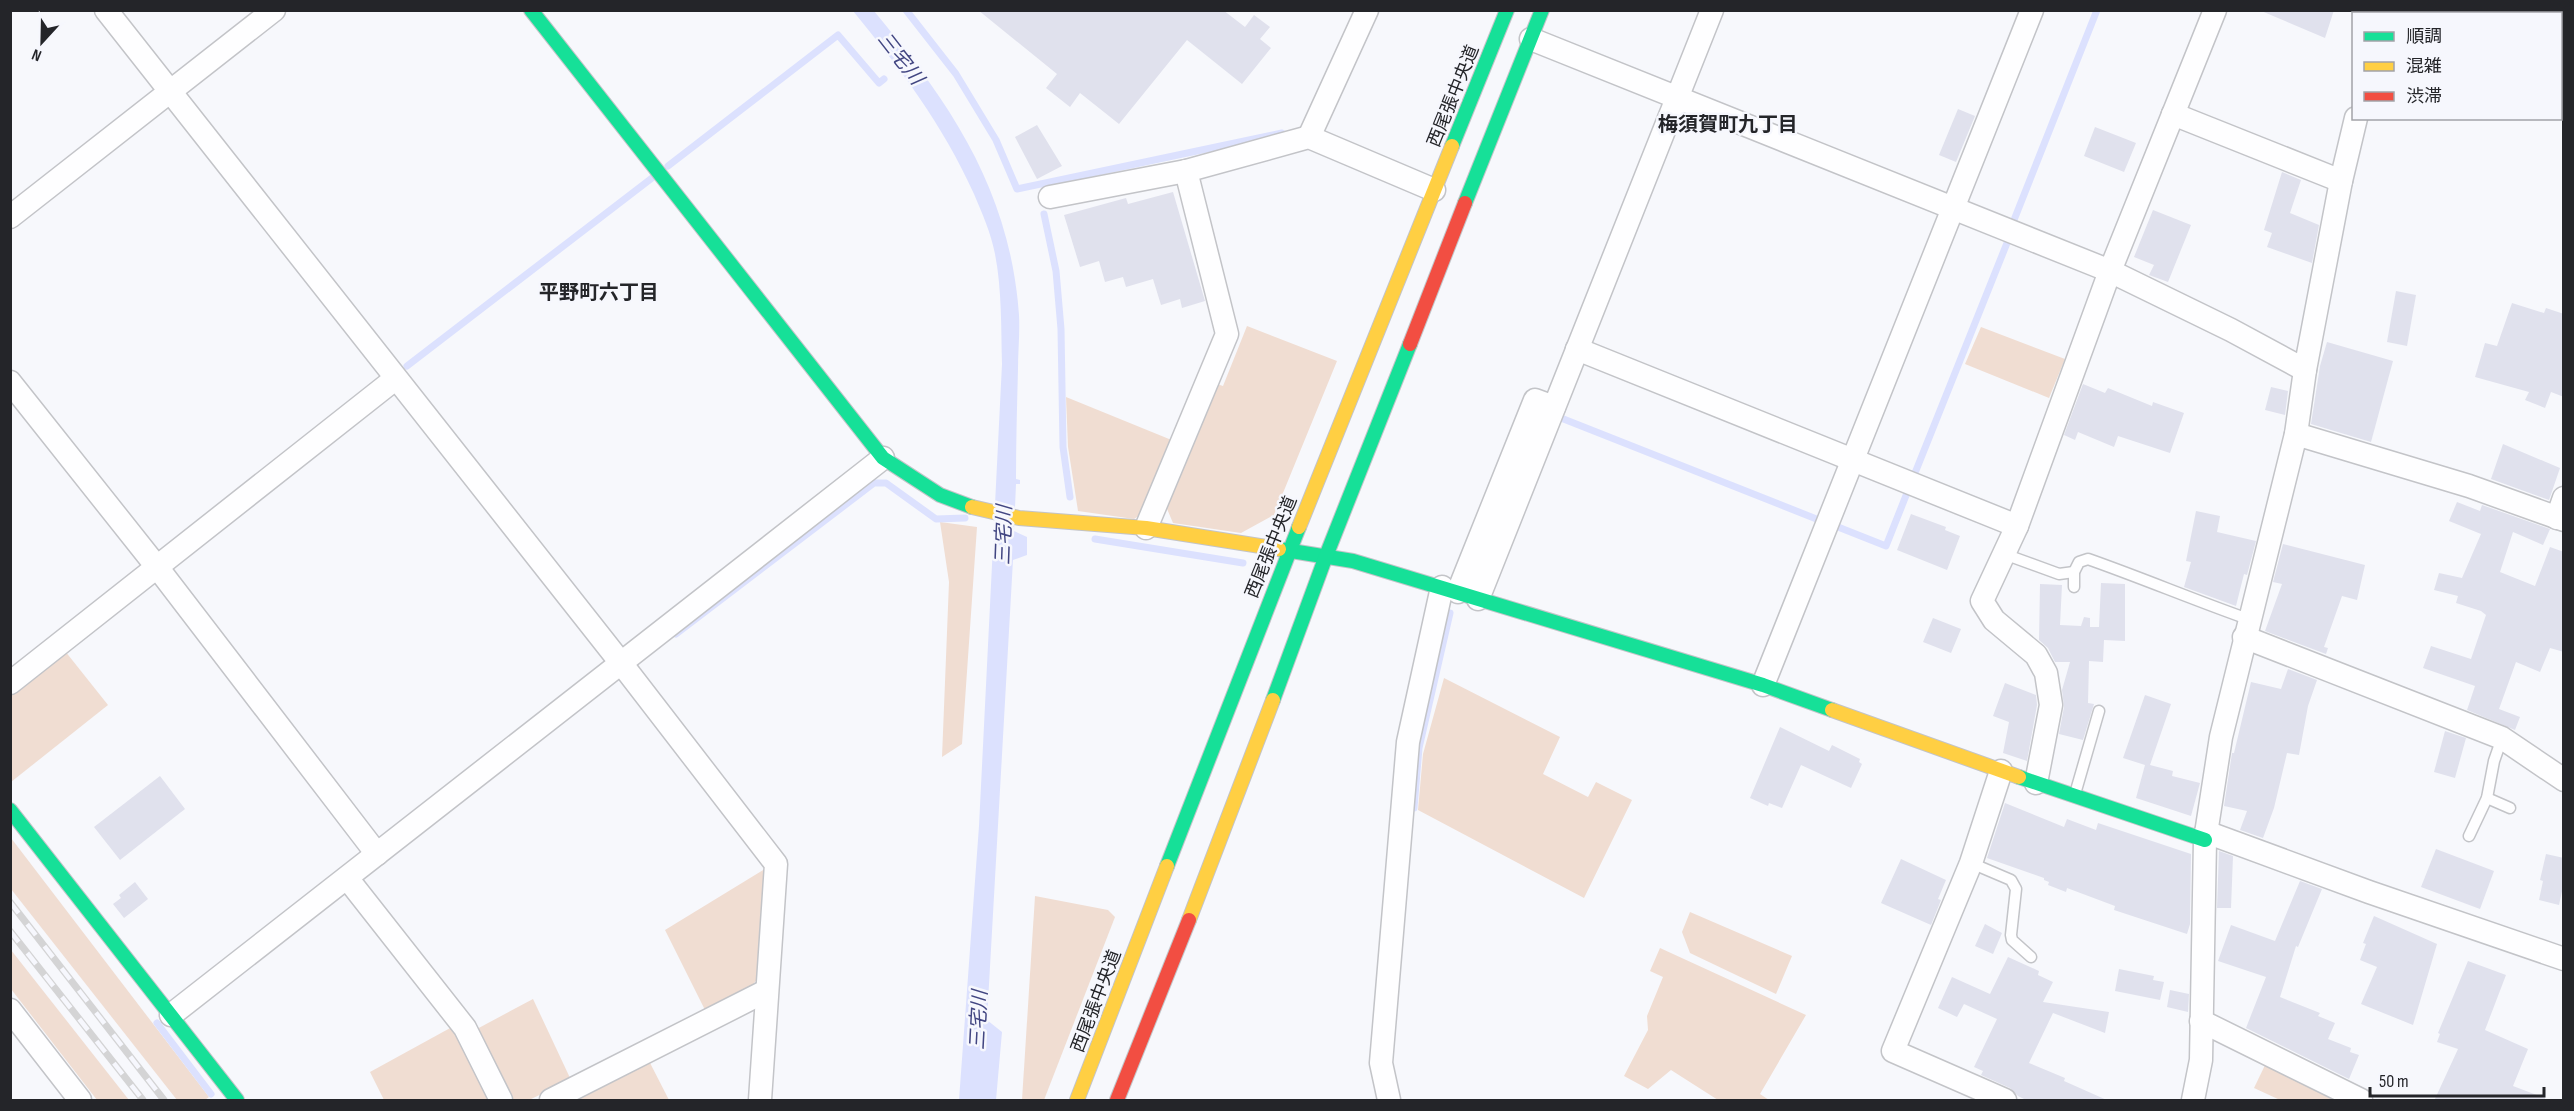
<svg xmlns="http://www.w3.org/2000/svg" width="2574" height="1111" font-family="'Sofia Sans Condensed','Noto Sans JP',sans-serif">
<rect width="100%" height="100%" fill="#f7f8fc"/>
<g fill="#f0ddd2">
<polygon points="1247,326 1337,361 1274,515 1241,533 1173,523 1165,504 1214,383 1223,386"/>
<polygon points="1981,327 2065,359 2049,398 1965,364"/>
<polygon points="1066,397 1174,441 1149,509 1134,519 1078,511 1068,447"/>
<polygon points="940,522 977,527 962,744 942,757 949,582"/>
<polygon points="65,651 108,705 11,782 11,694"/>
<polygon points="1444,678 1560,737 1543,774 1588,797 1596,782 1632,800 1584,898 1418,810 1423,754"/>
<polygon points="11,838 209,1097 205,1100 177,1100 11,889"/>
<polygon points="768,867 759,977 747,992 706,1012 665,930"/>
<polygon points="1035,896 1108,910 1115,917 1044,1100 1022,1100"/>
<polygon points="1690,912 1792,956 1776,994 1690,953 1682,932"/>
<polygon points="1660,948 1806,1015 1760,1094 1769,1100 1718,1100 1671,1070 1648,1089 1624,1076 1648,1030 1647,1016 1663,977 1650,971"/>
<polygon points="11,950 129,1100 97,1100 11,989"/>
<polygon points="533,999 571,1080 529,1100 510,1100 475,1030"/>
<polygon points="452,1027 491,1100 384,1100 370,1072"/>
<polygon points="649,1061 669,1100 569,1100"/>
<polygon points="2267,1061 2338,1094 2335,1100 2280,1100 2254,1088"/>
</g>
<path fill="#dce1fe" d="M853,11H874C951,104 1010,190 1019,315C1020,333 1018,351 1018,369C1017,406 1016,443 1016,479L1020,480V484H1016L1014,531L1027,537V555L1013,560L987,1020L1002,1032L996,1100H959L979,826L1002,364C1001,328 1002,290 995,254C991,233 982,213 974,194C943,125 900,68 853,11Z"/>
<g fill="none" stroke-linecap="round" stroke-linejoin="round">
<g stroke="#dce1fe" stroke-width="7">
<polyline points="906,10 956,74 996,140 1017,189 1282,133"/>
<polyline points="668,166 838,35 879,83 884,79"/>
<polyline points="1044,214 1056,271 1061,329 1063,447 1070,497"/>
<polyline points="2014,220 2097,10"/>
<polyline points="407,366 652,178"/>
<polyline points="1561,418 1819,520"/>
<polyline points="1915,473 2007,243"/>
<polyline points="1838,527 1886,546 1907,493"/>
<polyline points="1095,539 1243,563"/>
<polyline points="676,634 874,483 886,483 936,519 965,518"/>
<polyline points="1414,808 1419,748 1450,613"/>
<polyline points="157,1023 211,1094"/>
</g>
</g>
<g fill="#e0e1ed">
<polygon points="978,10 1223,10 1245,27 1254,15 1270,27 1260,39 1271,48 1242,84 1187,40 1119,124 1080,93 1070,107 1046,88 1057,74"/>
<polygon points="2259,10 2334,10 2325,38"/>
<polygon points="1958,109 1975,116 1956,162 1939,155"/>
<polygon points="1037,125 1062,166 1037,179 1015,137"/>
<polygon points="2095,127 2136,143 2124,172 2084,156"/>
<polygon points="2282,172 2301,180 2290,213 2319,225 2312,263 2267,247 2272,233 2264,230"/>
<polygon points="1173,192 1205,301 1182,308 1180,299 1161,305 1153,279 1126,287 1123,277 1105,282 1099,261 1080,267 1064,215 1126,198 1128,204"/>
<polygon points="2153,210 2191,225 2168,282 2149,275 2154,265 2134,257"/>
<polygon points="2396,291 2416,295 2407,346 2387,342"/>
<polygon points="2512,303 2544,313 2546,308 2564,314 2564,397 2551,392 2545,408 2525,400 2529,392 2475,377 2485,343 2497,346"/>
<polygon points="2327,342 2393,361 2371,442 2311,424 2320,366"/>
<polygon points="2083,384 2105,393 2108,388 2152,406 2153,402 2184,413 2170,453 2118,436 2114,447 2078,432 2075,440 2064,435"/>
<polygon points="2271,387 2288,391 2285,415 2265,410"/>
<polygon points="2503,444 2560,468 2549,500 2491,479"/>
<polygon points="2457,502 2480,511 2482,505 2550,529 2543,545 2513,532 2500,572 2535,586 2550,547 2564,552 2564,652 2550,648 2540,672 2516,662 2499,709 2520,717 2515,730 2467,710 2475,686 2423,668 2431,646 2471,659 2486,615 2481,611 2456,603 2458,596 2434,590 2439,573 2462,578 2481,534 2449,521"/>
<polygon points="2196,511 2220,516 2217,532 2256,541 2247,575 2244,574 2236,606 2184,587 2191,562 2186,561"/>
<polygon points="1911,514 1946,527 1945,530 1960,536 1947,570 1897,550"/>
<polygon points="2283,544 2365,565 2357,600 2342,596 2324,647 2328,648 2326,654 2265,631 2282,584 2273,582"/>
<polygon points="2101,583 2125,584 2125,641 2104,640 2103,662 2089,661 2088,703 2094,704 2083,740 2059,734 2064,707 2062,690 2070,662 2055,662 2048,648 2039,640 2040,584 2062,585 2060,625 2081,626 2084,617 2090,618 2090,627 2099,627"/>
<polygon points="1933,618 1961,629 1951,653 1923,642"/>
<polygon points="2288,669 2317,680 2308,706 2299,755 2287,753 2274,808 2263,838 2240,830 2247,811 2224,806 2232,753 2234,753 2251,682 2281,689"/>
<polygon points="2005,683 2036,695 2037,705 2027,761 2003,753 2009,722 1993,716"/>
<polygon points="2145,695 2171,704 2150,765 2173,771 2172,776 2200,783 2191,816 2136,798 2145,765 2123,758"/>
<polygon points="1780,727 1829,751 1832,745 1860,759 1859,762 1862,764 1851,788 1801,765 1782,808 1769,803 1768,806 1750,798"/>
<polygon points="2445,731 2466,738 2455,778 2434,772"/>
<polygon points="160,776 185,809 120,860 94,827"/>
<polygon points="2005,803 2064,827 2067,819 2096,830 2098,823 2191,854 2190,924 2187,934 2114,910 2115,906 2067,888 2066,892 2048,885 2049,882 2044,880 2044,878 1987,858"/>
<polygon points="2436,849 2494,871 2480,909 2421,887"/>
<polygon points="2219,851 2233,856 2231,908 2217,908"/>
<polygon points="2546,854 2564,858 2564,882 2559,905 2539,900 2543,881 2540,880"/>
<polygon points="1901,859 1946,880 1938,899 1941,900 1931,925 1881,903"/>
<polygon points="2300,881 2322,889 2298,947 2296,946 2280,997 2320,1013 2318,1016 2335,1023 2328,1039 2351,1048 2350,1052 2359,1055 2349,1079 2246,1028 2266,977 2218,961 2231,925 2275,941"/>
<polygon points="135,882 148,899 124,918 113,904 121,898 119,895"/>
<polygon points="2374,916 2437,944 2413,1025 2361,1004 2377,967 2360,960 2366,944 2363,943"/>
<polygon points="1985,924 2002,933 1993,954 1975,946"/>
<polygon points="2008,957 2039,971 2038,975 2053,982 2043,1002 2109,1012 2105,1033 2053,1013 2029,1063 2065,1078 2064,1081 2109,1101 2028,1101 2018,1096 2010,1088 1981,1075 1983,1071 1974,1067 1997,1019 1964,1004 1957,1017 1938,1008 1952,977 1990,994"/>
<polygon points="2468,961 2506,975 2485,1030 2528,1049 2513,1086 2545,1098 2545,1101 2434,1101 2458,1049 2437,1042 2440,1034 2438,1033"/>
<polygon points="2119,969 2154,976 2153,980 2164,982 2160,1000 2115,991"/>
<polygon points="2170,990 2189,994 2188,1012 2167,1007"/>
</g>
<g fill="none" stroke-linecap="round" stroke-linejoin="round">
<g stroke="#c3c4c8" stroke-width="13">
<g id="lane">
<polyline points="2004,554 2059,574 2074,572"/>
<path d="M2074,587V572L2079,562L2088,559C2142,578 2194,600 2248,619"/>
<polyline points="2075,794 2099,711"/>
<polyline points="2487,798 2510,808"/>
<polyline points="2469,836 2487,798 2494,761 2502,738"/>
<polyline points="1971,863 2011,880 2016,889 2011,935 2012,940 2031,957"/>
</g>
</g>
<g stroke="#c3c4c8" stroke-width="25">
<g id="street">
<polyline points="106,10 621,663 776,864 760,1100"/>
<polyline points="2385,14 2386,10"/>
<polyline points="1531,39 2110,271 2231,330 2305,370"/>
<polyline points="2173,114 2341,181"/>
<polyline points="1309,137 1367,10"/>
<polyline points="1050,197 1186,171 1309,137 1434,190"/>
<polyline points="10,217 274,10"/>
<polyline points="1577,349 2017,526"/>
<polyline points="10,382 157,567 377,854"/>
<polyline points="2296,434 2469,486 2564,520"/>
<polyline points="2557,518 2564,498"/>
<polyline points="1146,528 1227,334 1186,171"/>
<polyline points="1458,592 1535,400 1554,407"/>
<polyline points="1478,599 1712,10"/>
<polyline points="2244,637 2502,738 2564,780"/>
<polyline points="10,683 395,379"/>
<polyline points="1763,685 2032,10"/>
<polyline points="2001,771 1971,863 1893,1051 2005,1100"/>
<polyline points="2036,783 2051,705 2046,673 2036,655 1994,620 1982,601 2017,526 2110,271 2215,10"/>
<polyline points="2206,832 2369,892 2564,959"/>
<polyline points="347,878 465,1028 501,1100"/>
<polyline points="10,1010 80,1100"/>
<polyline points="171,1015 883,458"/>
<polyline points="2201,1021 2361,1100"/>
<polyline points="551,1100 766,991"/>
<polyline points="1389,1100 1381,1063 1408,742 1442,587"/>
<polyline points="2193,1100 2201,1060 2205,840 2221,737 2296,434 2305,370 2341,181 2356,118"/>
</g>
</g>
<g stroke="#c3c4c8" stroke-width="16">
<g id="fast">
<polyline points="531,10 883,458 940,495 972,507"/>
<polyline points="2560,41 2564,45"/>
<polyline points="1452,146 1507,10"/>
<polyline points="1465,203 1542,10"/>
<polyline points="1279,549 1353,561 1763,685 1832,710"/>
<polyline points="1273,700 1326,556 1410,344"/>
<polyline points="2019,777 2205,840"/>
<polyline points="10,810 237,1100"/>
<polyline points="1167,866 1299,527"/>
</g>
</g>
<g stroke="#c3c4c8" stroke-width="16">
<g id="slow">
<polyline points="2541,10 2543,14"/>
<polyline points="972,507 1019,518 1146,528 1279,549"/>
<polyline points="1299,527 1452,146"/>
<polyline points="1832,710 2019,777"/>
<polyline points="1189,920 1273,700"/>
<polyline points="1077,1100 1167,866"/>
</g>
</g>
<g stroke="#c3c4c8" stroke-width="16">
<g id="jam">
<polyline points="1410,344 1465,203"/>
<polyline points="1117,1100 1189,920"/>
</g>
</g>
<use href="#lane" stroke="#fefeff" stroke-width="10"/>
<use href="#street" stroke="#fefeff" stroke-width="22"/>
<use href="#fast" stroke="#16e098" stroke-width="14"/>
<use href="#slow" stroke="#ffcf43" stroke-width="14"/>
<use href="#jam" stroke="#f24e42" stroke-width="14"/>
<g stroke="#d4d4d5" stroke-width="7">
<g id="rail">
<polyline points="10,902 164,1100"/>
<polyline points="10,931 143,1100"/>
</g>
</g>
<use href="#rail" stroke="#f6f7fd" stroke-width="4.5" stroke-dasharray="14" stroke-linecap="butt"/>
</g>
<g text-anchor="middle" stroke-width="5" stroke-linejoin="round" paint-order="stroke">
<g font-size="18" fill="#242529" stroke="#f6f7fd">
<text transform="translate(1453 96) rotate(-68)" y="6">西尾張中央道</text>
<text transform="translate(1271 547) rotate(-68)" y="6">西尾張中央道</text>
<text transform="translate(1096 1001) rotate(-69)" y="6">西尾張中央道</text>
</g>
<g font-size="20" font-style="italic" fill="#424682" stroke="#f6f7fd">
<text transform="translate(901 58) rotate(52)" y="7">三宅川</text>
<text transform="translate(1003 535) rotate(-88)" y="7">三宅川</text>
<text transform="translate(978 1020) rotate(-87)" y="7">三宅川</text>
</g>
<g font-size="20" font-weight="bold" fill="#242529" stroke="#f6f7fd">
<text x="1728" y="131">梅須賀町九丁目</text>
<text x="599" y="299">平野町六丁目</text>
</g>
</g>
<rect width="2574" height="1111" fill="none" stroke="#242529" stroke-width="24"/>
<rect x="2352" y="12" width="210" height="108" fill="#f6f7fd" stroke="#a2a3a8" stroke-width="1.5"/>
<rect x="2364" y="32" width="30" height="9" fill="#16e098" stroke="#a2a3a8" stroke-width="1.5"/>
<text x="2406" y="42" font-size="18" fill="#242529">順調</text>
<rect x="2364" y="62" width="30" height="9" fill="#ffcf43" stroke="#a2a3a8" stroke-width="1.5"/>
<text x="2406" y="72" font-size="18" fill="#242529">混雑</text>
<rect x="2364" y="92" width="30" height="9" fill="#f24e42" stroke="#a2a3a8" stroke-width="1.5"/>
<text x="2406" y="102" font-size="18" fill="#242529">渋滞</text>
<g transform="translate(42 42) rotate(202)" stroke="#f6f7fd" stroke-width="4.5" paint-order="stroke">
<path d="M0-4.5L10 22L0 15L-10 22Z" fill="#242529"/>
<text y="-9" font-size="16" font-weight="bold" text-anchor="middle" fill="#242529">N</text>
</g>
<path d="M2370 1087v9h174v-9" fill="none" stroke="#242529" stroke-width="3"/>
<text x="2379" y="1087" font-size="18" fill="#242529" stroke="#f6f7fd" stroke-width="4.5" paint-order="stroke">50 m</text>
</svg>
